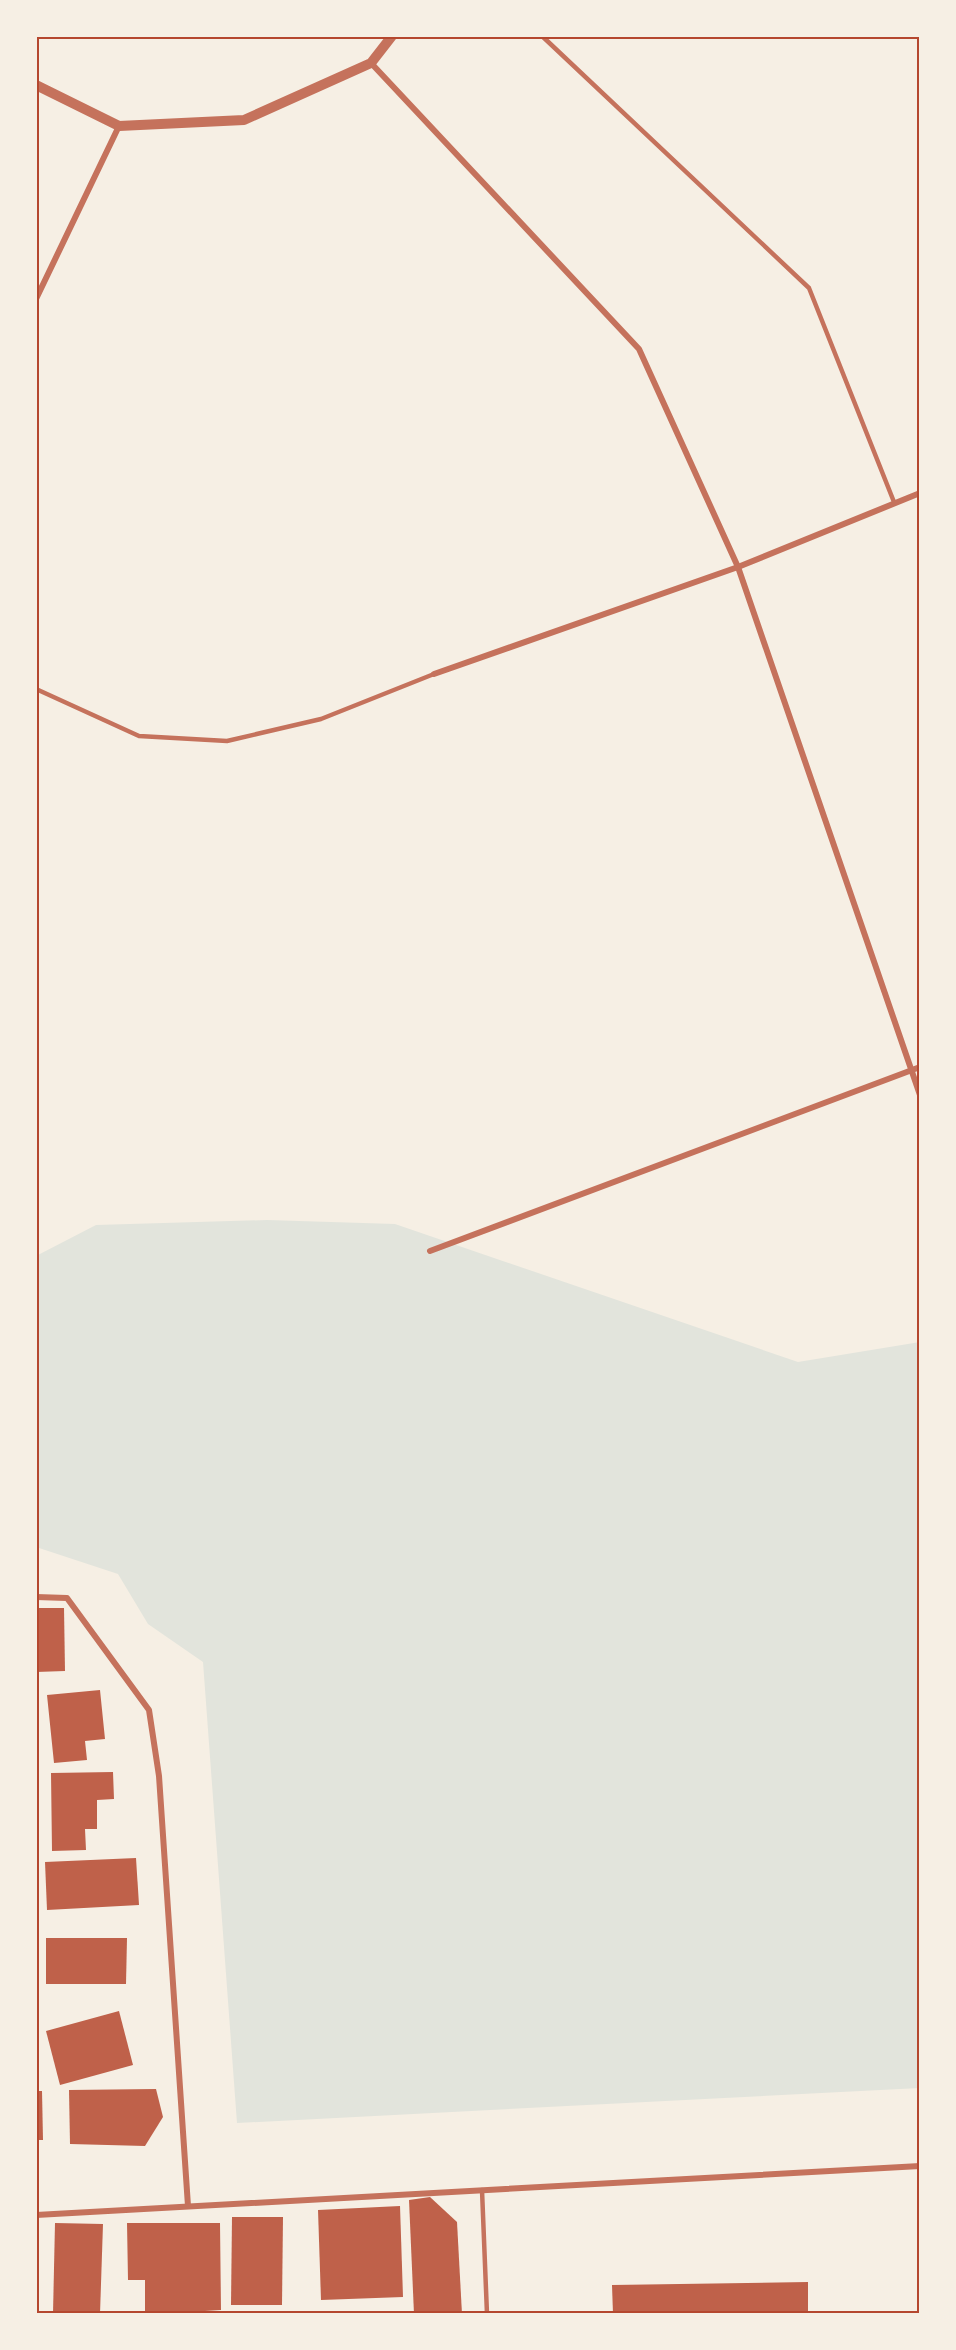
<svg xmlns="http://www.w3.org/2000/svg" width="956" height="2350" font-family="Montserrat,sans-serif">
<rect width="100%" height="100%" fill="#f6efe4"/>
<polygon fill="#e2e4dc" points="267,1220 395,1224 798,1362 920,1342 920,2088 237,2123 203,1662 148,1624 118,1574 36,1547 36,1256 96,1225"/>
<g fill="#bf614a">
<polygon points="36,1608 64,1608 65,1671 36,1672"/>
<polygon points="100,1690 105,1739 85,1741 87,1760 54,1763 47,1695"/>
<polygon points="113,1772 114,1799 97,1800 97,1829 85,1829 86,1850 52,1851 51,1773"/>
<polygon points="136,1858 139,1905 47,1910 45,1862"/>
<polygon points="46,1938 127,1938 126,1984 46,1984"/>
<polygon points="119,2011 133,2065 60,2085 46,2031"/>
<polygon points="156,2089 163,2117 145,2146 70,2144 69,2090"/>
<polygon points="36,2091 42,2091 43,2140 36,2140"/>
<polygon points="430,2197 457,2222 462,2314 414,2314 409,2200"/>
<polygon points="400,2206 403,2297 321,2300 318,2210"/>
<polygon points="232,2217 283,2217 282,2305 231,2305"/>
<polygon points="55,2223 103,2224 100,2314 53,2314"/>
<polygon points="127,2223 220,2223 221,2310 205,2311 205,2314 145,2314 145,2280 128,2280"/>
<polygon points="808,2282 808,2314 613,2314 612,2285"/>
</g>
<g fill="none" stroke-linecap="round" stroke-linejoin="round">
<g stroke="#c5725c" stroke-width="4.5">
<polyline points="542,36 809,288 894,502"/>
<polyline points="36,689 139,736 227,741 321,719 434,674"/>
<polyline points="482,2190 487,2314"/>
</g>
<g stroke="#c5725c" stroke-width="6">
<polyline points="371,63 639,349 738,567 920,1095"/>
<polyline points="36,299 119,126"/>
<polyline points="434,674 738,567 920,493"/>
<polyline points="430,1251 920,1067"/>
<polyline points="36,1597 67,1598 149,1710 159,1776 188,2206"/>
<polyline points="36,2215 920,2166"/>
</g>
<polyline stroke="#c5725c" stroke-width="10" points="36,85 119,126 244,120 371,63 392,36"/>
</g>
<rect width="956" height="2350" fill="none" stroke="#f6efe4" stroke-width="75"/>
<rect x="38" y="38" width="880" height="2274" fill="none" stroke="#b5482f" stroke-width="2"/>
</svg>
